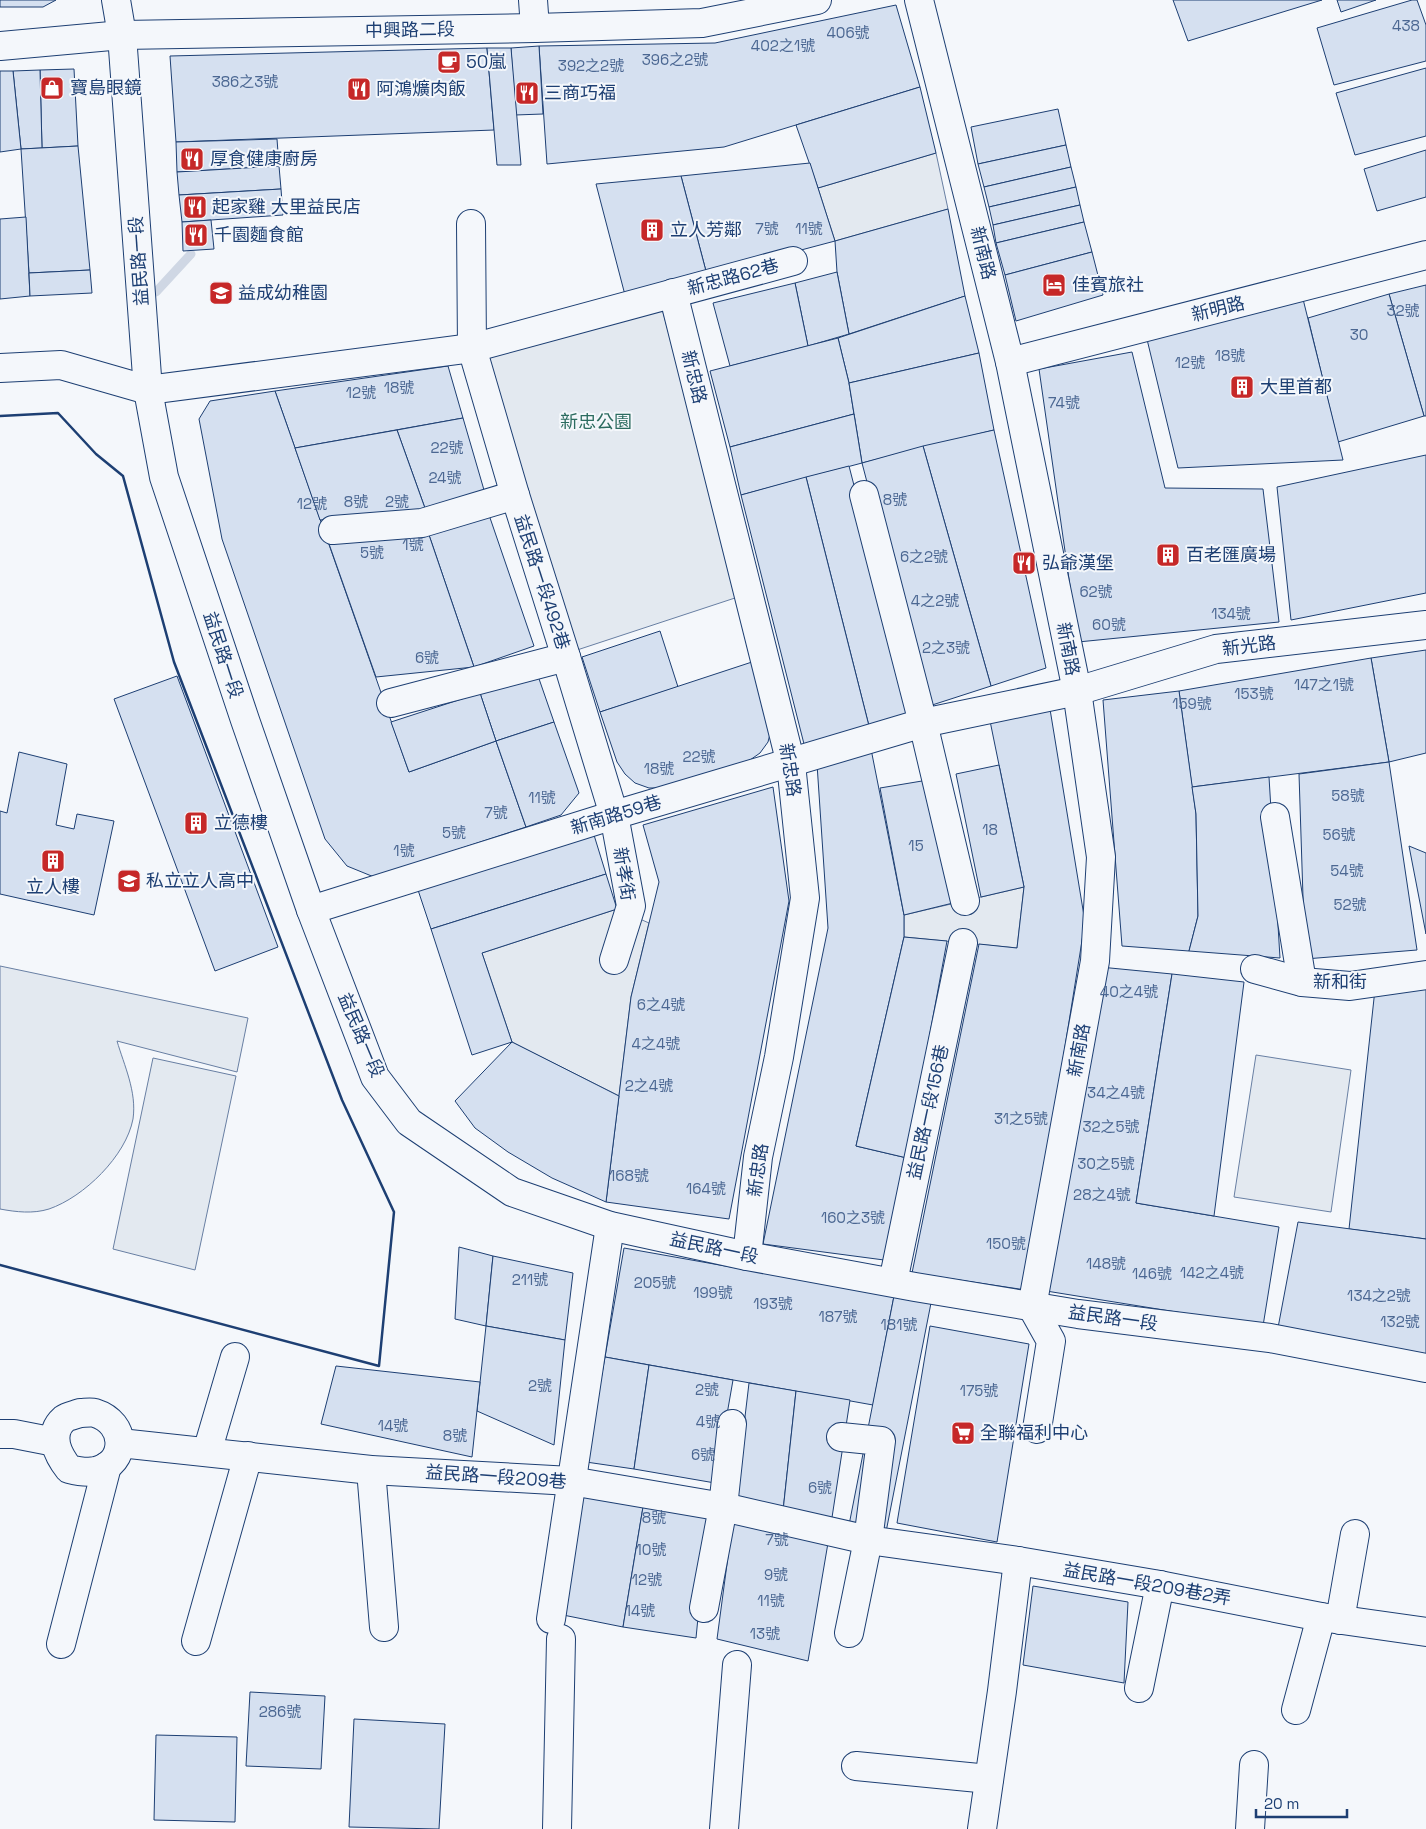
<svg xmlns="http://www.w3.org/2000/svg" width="1426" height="1829" font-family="'Space Grotesk','Noto Sans TC',sans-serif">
<rect width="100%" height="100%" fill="#f4f7fb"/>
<g fill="#e3e9f0" stroke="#687fa3">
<polygon points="936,153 948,209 835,241 818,188"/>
<polygon points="661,305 741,596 568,653 476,354"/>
<polygon points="1024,887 1017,948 904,937 904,915"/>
<polygon points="617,909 649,923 631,997 619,1096 512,1042 482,953"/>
<path d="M0,966L248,1018L237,1072L117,1041C124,1065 137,1092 133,1119C126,1156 84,1197 49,1209C33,1214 16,1212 0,1209Z"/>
<polygon points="1256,1055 1351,1070 1331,1212 1234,1197"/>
<polygon points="153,1058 236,1076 195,1270 113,1249"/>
</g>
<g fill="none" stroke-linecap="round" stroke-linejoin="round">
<polyline stroke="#cfd7e4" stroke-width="9" points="156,292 191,254"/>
</g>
<g fill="#d5e0f0" stroke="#1d3f73">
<polygon points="0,0 56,0 43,7 0,7"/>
<polygon points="1173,0 1322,0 1188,41"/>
<polygon points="1337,0 1376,0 1341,12"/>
<polygon points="1412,0 1417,0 1426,25 1426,61 1334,85 1317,28"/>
<polygon points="896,5 920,87 724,147 547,164 539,46 715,43"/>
<polygon points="539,46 543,114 515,115 511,48"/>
<polygon points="487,48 494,130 176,142 170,56"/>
<polygon points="487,48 511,48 521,165 497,165"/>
<polygon points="1426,68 1426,136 1355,155 1336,93"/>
<polygon points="74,69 78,146 42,148 40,70"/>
<polygon points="40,70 42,148 21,149 13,71"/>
<polygon points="0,71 13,71 21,149 0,152"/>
<polygon points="920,87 936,153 818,188 796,125"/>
<polygon points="1058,109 1066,145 978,164 971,127"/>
<polygon points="277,139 279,166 177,172 176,142"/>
<polygon points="1066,145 1071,167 984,187 978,164"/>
<polygon points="78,146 90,270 29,273 21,149"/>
<polygon points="1426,150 1426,197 1377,211 1364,169"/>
<polygon points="810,163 835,241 707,275 681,176"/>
<polygon points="279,166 281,189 179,195 177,172"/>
<polygon points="1071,167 1076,187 989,207 984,187"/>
<polygon points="681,176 707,275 625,295 596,184"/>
<polygon points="1076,187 1080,205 993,225 989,207"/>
<polygon points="281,189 283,215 182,222 179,195"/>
<polygon points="1080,205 1084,222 996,243 993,225"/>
<polygon points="948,209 965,296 849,334 837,272 835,241"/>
<polygon points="26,217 30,296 0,299 0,219"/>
<polygon points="211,220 214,249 183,251 182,222"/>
<polygon points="1084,222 1092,252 1005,275 996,243"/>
<polygon points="1092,252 1103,295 1016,321 1005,275"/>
<polygon points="90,270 92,293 30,296 29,273"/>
<polygon points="837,272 849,334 808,346 795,283"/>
<polygon points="795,283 808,346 730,366 713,303"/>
<polygon points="1426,285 1426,416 1424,416 1389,294"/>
<polygon points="1389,294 1424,416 1338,442 1308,318"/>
<polygon points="965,296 979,353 849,383 838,338"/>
<polygon points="1303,299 1343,460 1178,468 1145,331"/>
<polygon points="838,338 849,383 854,414 730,447 710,371"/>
<polygon points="1132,352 1165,488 1263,489 1279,622 1078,642 1039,369"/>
<polygon points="979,353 994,430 862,463 849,383"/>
<polygon points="448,366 463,418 295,448 275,391"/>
<polygon points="275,391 409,772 496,741 526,827 374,877 347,866 325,839 222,539 199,419 210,401"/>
<polygon points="854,414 862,463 741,495 730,447"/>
<polygon points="463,418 484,490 426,511 397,430"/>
<polygon points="397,430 426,511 320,520 295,448"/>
<polygon points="994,430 1046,668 991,686 923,446"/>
<polygon points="923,446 991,686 926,707 862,463"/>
<polygon points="1426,455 1426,593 1291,620 1277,487"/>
<polygon points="849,466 913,714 869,726 806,477"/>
<polygon points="806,477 869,726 804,744 741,495"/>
<polygon points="488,512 534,646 474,667 428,532"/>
<polygon points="428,532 474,667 376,677 328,541"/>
<polygon points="660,631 678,687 600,712 582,657"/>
<polygon points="1426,650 1426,753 1389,762 1371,658"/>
<polygon points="1371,658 1389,762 1192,787 1179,691"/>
<polygon points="755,661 771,730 768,742 760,753 750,760 662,788 649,788 635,783 625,774 617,762 600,712"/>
<polygon points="537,673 554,722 496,741 480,693"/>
<polygon points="177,676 278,947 215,971 114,699"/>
<polygon points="1179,691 1196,814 1198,916 1189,951 1122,946 1103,700"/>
<polygon points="480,693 496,741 409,772 391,722"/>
<polygon points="1048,697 1085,922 1026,1290 912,1273 979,944 1017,948 1024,887 989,716"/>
<polygon points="554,722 579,793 561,815 526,827 496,741"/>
<polygon points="871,749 904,915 904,937 856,1146 907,1158 884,1260 763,1244 828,928 817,764"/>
<polygon points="19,752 67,764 56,825 74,829 77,814 114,821 94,915 0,894 0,811 7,813"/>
<polygon points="1389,762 1417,950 1305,959 1299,774"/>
<polygon points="999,765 1024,887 981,897 956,774"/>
<polygon points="1269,777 1280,958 1189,951 1198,916 1196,814 1192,787"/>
<polygon points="928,780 953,903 904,915 880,788"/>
<polygon points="773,787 789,901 729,1219 606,1202 631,997 659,882 643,825"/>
<polygon points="594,835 606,874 431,929 418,890"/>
<polygon points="1409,846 1426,853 1426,934"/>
<polygon points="606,874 617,909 482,953 512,1042 472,1055 431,929"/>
<polygon points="904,937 947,941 907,1158 856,1146"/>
<polygon points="1100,967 1172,974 1136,1203 1279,1227 1263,1326 1040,1290"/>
<polygon points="1172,974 1244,982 1214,1216 1136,1203"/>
<polygon points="1376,980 1426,985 1426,1239 1349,1229"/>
<polygon points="512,1042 619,1096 606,1202 552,1178 508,1152 475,1128 455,1101"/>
<polygon points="1298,1222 1426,1239 1426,1356 1277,1333"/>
<polygon points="459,1247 493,1256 486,1326 455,1319"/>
<polygon points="624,1248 894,1296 873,1405 605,1357"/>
<polygon points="493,1256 573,1273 565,1340 486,1326"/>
<polygon points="894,1296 931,1303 886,1532 849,1525"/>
<polygon points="486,1326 565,1340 554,1445 477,1411"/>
<polygon points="930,1326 1029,1344 997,1542 897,1523"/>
<polygon points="605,1357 649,1365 634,1469 586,1462"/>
<polygon points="649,1365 733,1380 715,1483 634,1469"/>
<polygon points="336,1366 480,1382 472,1457 321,1424"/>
<polygon points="749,1383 796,1391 783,1511 735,1501"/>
<polygon points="796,1391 850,1400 831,1524 783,1511"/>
<polygon points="580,1483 644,1501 623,1627 563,1615"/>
<polygon points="644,1501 708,1515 696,1638 623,1627"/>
<polygon points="733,1519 829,1537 808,1661 717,1639"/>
<polygon points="1033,1586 1128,1602 1124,1683 1023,1665"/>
<polygon points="250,1692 325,1696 321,1769 246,1766"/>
<polygon points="354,1719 445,1724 439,1829 349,1827"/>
<polygon points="156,1735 237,1737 235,1822 154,1820"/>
</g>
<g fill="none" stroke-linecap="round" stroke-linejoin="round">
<g stroke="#1d3f73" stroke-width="30">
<g id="minor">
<polyline points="116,0 122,35 148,390 164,477 245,720 311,910 375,1077 409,1122 512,1192 610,1226 747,1256 915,1287 1078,1314 1270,1338 1426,1368"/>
<polyline points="533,0 535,28"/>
<polyline points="919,0 1010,362 1077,691 1101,857 1095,961 1032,1307 1051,1341 1037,1429"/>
<polyline points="0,46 122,35 535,28 702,23 817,0"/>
<polyline points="471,224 472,348 515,495 566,657 614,815 631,906 614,960"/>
<polyline points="673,293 791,764 805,898 779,1057 758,1157 747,1256"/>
<polyline points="1010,362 1426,255"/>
<polyline points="0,368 61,365 148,390 472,348 793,261"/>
<polyline points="864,495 923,723 965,901"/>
<polyline points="333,530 422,523 515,495"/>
<polyline points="391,703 566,657"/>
<polyline points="1275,817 1302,982"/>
<polyline points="311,910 614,815 923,723 1077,691 1216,649 1426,625"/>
<polyline points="1255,969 1302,982 1350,986 1426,975"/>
<polyline points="893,1282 963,943"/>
<path d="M80,1413C84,1413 91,1412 95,1413C127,1423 128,1462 96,1471C87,1473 77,1471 69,1469C58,1455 47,1434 64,1419C68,1416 75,1415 80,1413Z"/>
<polyline points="0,1434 14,1434 55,1442"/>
<polyline points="841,1437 881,1441 868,1540 849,1633"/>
<polyline points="120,1443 371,1470 571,1481 723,1507 868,1540 1018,1561 1154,1584 1321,1617 1426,1632"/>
<polyline points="207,1452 235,1357"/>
<polyline points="371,1470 384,1627"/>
<polyline points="704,1608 723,1507 732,1424"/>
<polyline points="551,1619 610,1226"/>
<polyline points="1340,1620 1355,1534"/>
<polyline points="196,1641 248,1456"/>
<polyline points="61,1644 107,1466"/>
<polyline points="1139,1688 1160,1585"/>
<polyline points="1296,1710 1321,1617"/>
<polyline points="856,1766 989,1779"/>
<polyline points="557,1829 561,1639"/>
<polyline points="724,1829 737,1665"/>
<polyline points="982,1829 1002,1691 1018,1561"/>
<polyline points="1250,1829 1254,1765"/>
</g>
</g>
<use href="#minor" stroke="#f4f7fb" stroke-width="28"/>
<polyline stroke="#1d3f73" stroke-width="2.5" points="0,416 58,413 96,454 123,476 174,662 342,1100 394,1212 379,1366 0,1265"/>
</g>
<defs>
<g id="cafe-square" transform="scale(1.25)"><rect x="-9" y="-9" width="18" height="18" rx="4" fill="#c62828" stroke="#f4f7fb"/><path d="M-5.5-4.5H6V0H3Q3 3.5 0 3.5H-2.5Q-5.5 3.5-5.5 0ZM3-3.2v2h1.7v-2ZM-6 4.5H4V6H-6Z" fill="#fff"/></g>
<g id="shop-square" transform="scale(1.25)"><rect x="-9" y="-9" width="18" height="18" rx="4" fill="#c62828" stroke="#f4f7fb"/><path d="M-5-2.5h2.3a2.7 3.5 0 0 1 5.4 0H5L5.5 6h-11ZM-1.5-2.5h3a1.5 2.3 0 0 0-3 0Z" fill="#fff"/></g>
<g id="restaurant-square" transform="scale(1.25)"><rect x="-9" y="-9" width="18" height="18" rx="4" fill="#c62828" stroke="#f4f7fb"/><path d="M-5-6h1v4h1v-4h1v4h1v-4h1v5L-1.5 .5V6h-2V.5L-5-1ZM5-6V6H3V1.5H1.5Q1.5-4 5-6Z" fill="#fff"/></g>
<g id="building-square" transform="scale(1.25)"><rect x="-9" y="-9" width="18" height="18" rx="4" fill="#c62828" stroke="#f4f7fb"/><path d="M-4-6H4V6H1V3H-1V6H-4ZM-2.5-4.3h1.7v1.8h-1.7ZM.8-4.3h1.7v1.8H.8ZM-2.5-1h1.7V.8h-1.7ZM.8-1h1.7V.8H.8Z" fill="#fff"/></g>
<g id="hotel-square" transform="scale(1.25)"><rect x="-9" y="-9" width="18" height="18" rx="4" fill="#c62828" stroke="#f4f7fb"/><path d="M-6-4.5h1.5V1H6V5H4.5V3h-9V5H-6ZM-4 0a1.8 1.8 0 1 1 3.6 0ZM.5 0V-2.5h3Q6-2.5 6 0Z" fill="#fff"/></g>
<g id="school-square" transform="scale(1.25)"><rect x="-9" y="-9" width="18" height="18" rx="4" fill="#c62828" stroke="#f4f7fb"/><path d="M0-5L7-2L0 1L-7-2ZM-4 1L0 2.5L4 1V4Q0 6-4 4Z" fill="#fff"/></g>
<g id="supermarket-square" transform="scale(1.25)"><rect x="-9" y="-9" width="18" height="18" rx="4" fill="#c62828" stroke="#f4f7fb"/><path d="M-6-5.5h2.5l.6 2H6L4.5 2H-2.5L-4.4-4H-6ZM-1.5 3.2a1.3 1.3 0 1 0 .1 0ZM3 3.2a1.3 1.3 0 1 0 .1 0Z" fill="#fff"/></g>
</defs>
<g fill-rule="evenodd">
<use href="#cafe-square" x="449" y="62"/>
<use href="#shop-square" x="52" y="88"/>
<use href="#restaurant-square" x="359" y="89"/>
<use href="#restaurant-square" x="527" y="93"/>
<use href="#restaurant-square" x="192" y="159"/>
<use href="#restaurant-square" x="195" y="207"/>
<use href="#building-square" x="652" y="230"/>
<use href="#restaurant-square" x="196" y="235"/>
<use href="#hotel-square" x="1054" y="285"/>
<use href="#school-square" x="221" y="293"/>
<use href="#building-square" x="1242" y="387"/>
<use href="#building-square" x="1168" y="555"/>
<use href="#restaurant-square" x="1024" y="563"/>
<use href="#building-square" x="196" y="823"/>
<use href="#building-square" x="53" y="861"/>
<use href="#school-square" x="129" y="881"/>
<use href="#supermarket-square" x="963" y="1433"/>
</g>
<g text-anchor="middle" stroke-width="4" stroke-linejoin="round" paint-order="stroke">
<g font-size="15" fill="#4b6792">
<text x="1406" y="31">438</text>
<text x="848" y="38">406號</text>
<text x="783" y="51">402之1號</text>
<text x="675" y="65">396之2號</text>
<text x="591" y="71">392之2號</text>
<text x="245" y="87">386之3號</text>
<text x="767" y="234">7號</text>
<text x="809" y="234">11號</text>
<text x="1403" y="316">32號</text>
<text x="1359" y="340">30</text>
<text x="1230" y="361">18號</text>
<text x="1190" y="368">12號</text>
<text x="399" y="393">18號</text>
<text x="361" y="398">12號</text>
<text x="1064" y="408">74號</text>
<text x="447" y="453">22號</text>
<text x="445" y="483">24號</text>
<text x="895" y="505">8號</text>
<text x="356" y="507">8號</text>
<text x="397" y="507">2號</text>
<text x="312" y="509">12號</text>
<text x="413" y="550">1號</text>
<text x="372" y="558">5號</text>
<text x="924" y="562">6之2號</text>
<text x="1096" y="597">62號</text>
<text x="935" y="606">4之2號</text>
<text x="1231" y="619">134號</text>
<text x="1109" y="630">60號</text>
<text x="946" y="653">2之3號</text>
<text x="427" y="663">6號</text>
<text x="1324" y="690">147之1號</text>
<text x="1254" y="699">153號</text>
<text x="1192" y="709">159號</text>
<text x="699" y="762">22號</text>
<text x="659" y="774">18號</text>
<text x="1348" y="801">58號</text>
<text x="542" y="803">11號</text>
<text x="496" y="818">7號</text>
<text x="990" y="835">18</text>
<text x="454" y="838">5號</text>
<text x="1339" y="840">56號</text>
<text x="916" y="851">15</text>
<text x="404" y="856">1號</text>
<text x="1347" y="876">54號</text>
<text x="1350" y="910">52號</text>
<text x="1129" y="997">40之4號</text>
<text x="661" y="1010">6之4號</text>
<text x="656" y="1049">4之4號</text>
<text x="649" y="1091">2之4號</text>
<text x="1116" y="1098">34之4號</text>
<text x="1021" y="1124">31之5號</text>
<text x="1111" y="1132">32之5號</text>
<text x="1106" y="1169">30之5號</text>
<text x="629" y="1181">168號</text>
<text x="706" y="1194">164號</text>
<text x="1102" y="1200">28之4號</text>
<text x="853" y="1223">160之3號</text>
<text x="1006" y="1249">150號</text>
<text x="1106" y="1269">148號</text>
<text x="1212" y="1278">142之4號</text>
<text x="1152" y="1279">146號</text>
<text x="530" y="1285">211號</text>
<text x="655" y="1288">205號</text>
<text x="713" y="1298">199號</text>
<text x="1379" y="1301">134之2號</text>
<text x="773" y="1309">193號</text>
<text x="838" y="1322">187號</text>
<text x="1400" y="1327">132號</text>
<text x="899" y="1330">181號</text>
<text x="540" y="1391">2號</text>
<text x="707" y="1395">2號</text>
<text x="979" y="1396">175號</text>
<text x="708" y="1427">4號</text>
<text x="393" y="1431">14號</text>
<text x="455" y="1441">8號</text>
<text x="703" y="1460">6號</text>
<text x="820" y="1493">6號</text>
<text x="654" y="1523">8號</text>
<text x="777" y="1545">7號</text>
<text x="651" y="1555">10號</text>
<text x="776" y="1580">9號</text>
<text x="647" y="1585">12號</text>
<text x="771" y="1606">11號</text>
<text x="640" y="1616">14號</text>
<text x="765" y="1639">13號</text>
<text x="280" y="1717">286號</text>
</g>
<g font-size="18" fill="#1d3f73" stroke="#f4f7fb">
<text transform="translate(410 30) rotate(-1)" y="6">中興路二段</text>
<text transform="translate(983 253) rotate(76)" y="6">新南路</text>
<text transform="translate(139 261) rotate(-94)" y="6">益民路一段</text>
<text transform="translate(733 277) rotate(-15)" y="6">新忠路62巷</text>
<text transform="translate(1218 309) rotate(-14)" y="6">新明路</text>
<text transform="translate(694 377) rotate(76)" y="6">新忠路</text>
<text transform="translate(542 582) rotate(72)" y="6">益民路一段492巷</text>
<text transform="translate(1249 646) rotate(-7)" y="6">新光路</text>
<text transform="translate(1068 649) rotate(79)" y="6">新南路</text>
<text transform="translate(223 655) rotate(72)" y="6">益民路一段</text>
<text transform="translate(790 770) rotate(81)" y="6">新忠路</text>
<text transform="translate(616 815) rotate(-17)" y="6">新南路59巷</text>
<text transform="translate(624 874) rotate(81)" y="6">新孝街</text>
<text x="1340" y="988">新和街</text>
<text transform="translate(361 1035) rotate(67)" y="6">益民路一段</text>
<text transform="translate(1079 1050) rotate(-80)" y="6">新南路</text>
<text transform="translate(928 1112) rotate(-78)" y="6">益民路一段156巷</text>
<text transform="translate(758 1170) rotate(-82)" y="6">新忠路</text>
<text transform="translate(714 1248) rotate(12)" y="6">益民路一段</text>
<text transform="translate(1113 1318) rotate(8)" y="6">益民路一段</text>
<text transform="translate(496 1477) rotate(4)" y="6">益民路一段209巷</text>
<text transform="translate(1147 1584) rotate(10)" y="6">益民路一段209巷2弄</text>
</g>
<g font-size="18" fill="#1d3f73" stroke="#f4f7fb" text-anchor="start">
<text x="466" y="68">50嵐</text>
<text x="70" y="94">寶島眼鏡</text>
<text x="376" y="95">阿鴻爌肉飯</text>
<text x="544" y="99">三商巧福</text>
<text x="210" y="165">厚食健康廚房</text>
<text x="212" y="213">起家雞 大里益民店</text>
<text x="670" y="236">立人芳鄰</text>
<text x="214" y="241">千園麵食館</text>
<text x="1072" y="291">佳賓旅社</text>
<text x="238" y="299">益成幼稚園</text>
<text x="1260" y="393">大里首都</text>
<text x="1186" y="561">百老匯廣場</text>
<text x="1042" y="569">弘爺漢堡</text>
<text x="214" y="829">立德樓</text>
<text x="146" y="887">私立立人高中</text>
<text x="53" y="893" text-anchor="middle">立人樓</text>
<text x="980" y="1439">全聯福利中心</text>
</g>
<g font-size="18" fill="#2c6c60" stroke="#f4f7fb">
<text x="596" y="428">新忠公園</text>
</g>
</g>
<path d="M1256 1809v8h91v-8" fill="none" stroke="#1d3f73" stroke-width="2.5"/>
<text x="1264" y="1809" font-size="15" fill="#1d3f73" stroke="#f4f7fb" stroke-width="4" paint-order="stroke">20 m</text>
</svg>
